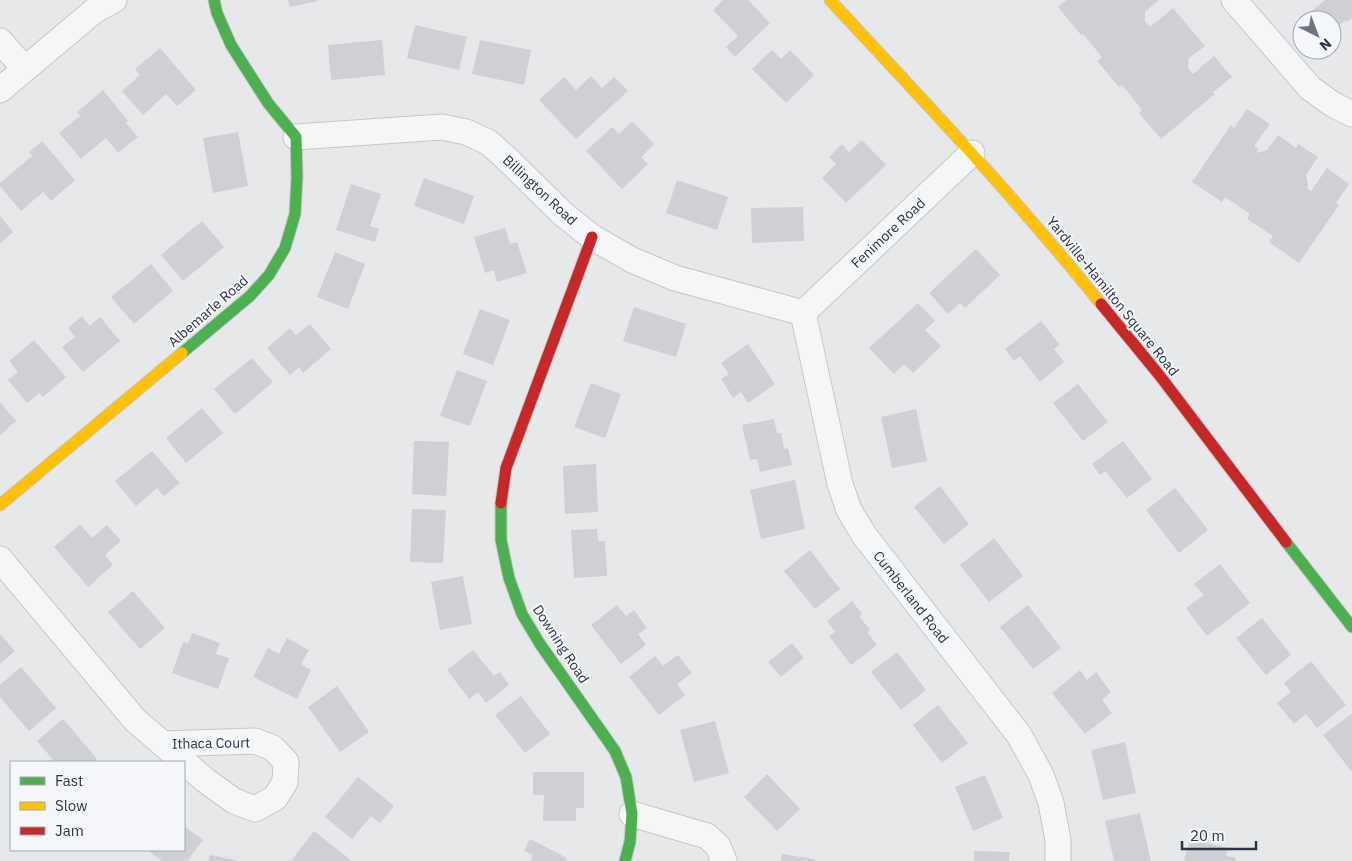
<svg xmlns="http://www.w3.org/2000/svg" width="1352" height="861" font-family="'IBM Plex Sans',sans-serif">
<rect width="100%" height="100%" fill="#e6e8ea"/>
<g fill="#ced0d3">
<polygon points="288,0 317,0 318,1 290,7"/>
<polygon points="723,0 748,0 770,23 735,57 726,47 738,36 713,10"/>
<polygon points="1067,0 1159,0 1145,12 1145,21 1150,27 1173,8 1205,46 1189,58 1188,68 1193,74 1214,56 1232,77 1213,92 1215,94 1161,139 1139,113 1142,110 1122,85 1119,87 1097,61 1102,57 1083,34 1081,35 1058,7"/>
<polygon points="1325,0 1352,0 1352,18 1347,22 1346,20 1332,31 1332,20 1315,20 1309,13"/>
<polygon points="415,25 467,37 459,70 407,58"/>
<polygon points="382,40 385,75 331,80 328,45"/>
<polygon points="480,40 531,50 524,85 472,74"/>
<polygon points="160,48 196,90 177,106 166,94 143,115 122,91 140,75 135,69"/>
<polygon points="772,50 781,59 790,50 814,75 786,103 752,69"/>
<polygon points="591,76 602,88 614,77 628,91 576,139 539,100 564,77 576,90"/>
<polygon points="103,90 128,121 126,123 138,137 118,153 106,138 81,159 59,133 80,116 77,112"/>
<polygon points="1247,109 1270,124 1254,146 1259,149 1256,153 1267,150 1278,135 1296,148 1298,144 1318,157 1306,175 1308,185 1307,188 1311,191 1327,168 1349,184 1336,203 1339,205 1299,263 1269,242 1273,236 1247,219 1250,214 1225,197 1222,202 1192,182 1231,125 1234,128"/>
<polygon points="632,121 654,144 641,157 648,164 622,189 586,151 612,127 619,134"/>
<polygon points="238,132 248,186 213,193 203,138"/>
<polygon points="862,140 886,165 846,203 822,178 836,164 829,157 842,144 849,152"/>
<polygon points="42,141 75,180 51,201 43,192 21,211 0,186 0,183 32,156 29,152"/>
<polygon points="424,178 474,196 464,224 414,206"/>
<polygon points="677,180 728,197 717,230 666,213"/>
<polygon points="351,184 381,194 370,226 379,229 375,242 336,230"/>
<polygon points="803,207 804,241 752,243 751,208"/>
<polygon points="0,216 13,232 0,244"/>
<polygon points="202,221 224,247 183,281 161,255"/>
<polygon points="505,228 510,244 517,242 527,273 497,282 494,270 485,273 474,237"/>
<polygon points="976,249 1000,275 965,308 960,303 948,314 929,293"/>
<polygon points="335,252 365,264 348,309 317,297"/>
<polygon points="151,264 173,291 134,324 111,297"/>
<polygon points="918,303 935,321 925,330 941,346 913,373 904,364 894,374 869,348"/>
<polygon points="634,307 686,324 676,357 623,341"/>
<polygon points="480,309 510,320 493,365 463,354"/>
<polygon points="82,316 90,326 100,317 120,341 83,372 62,347 75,337 68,328"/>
<polygon points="1041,321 1060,345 1054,349 1064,362 1040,382 1020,356 1014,361 1005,349"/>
<polygon points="310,324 331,349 303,373 299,367 290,375 267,348 290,328 296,335"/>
<polygon points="34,340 66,377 43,397 39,393 27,403 8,380 18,372 9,361"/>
<polygon points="748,344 775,384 748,403 741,392 733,398 721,379 729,374 721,363"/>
<polygon points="252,358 273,382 235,414 214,389"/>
<polygon points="457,370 487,381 470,426 440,416"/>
<polygon points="591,383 621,394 605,438 574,427"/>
<polygon points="1078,384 1108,422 1083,441 1053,403"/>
<polygon points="0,402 16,421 0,435"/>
<polygon points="202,408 223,433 186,463 166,438"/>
<polygon points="916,409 927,461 892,468 881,417"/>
<polygon points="774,419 777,433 781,433 784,449 788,448 792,465 760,472 757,459 750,460 742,425"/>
<polygon points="414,441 449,442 446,496 412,494"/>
<polygon points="1123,441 1152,479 1127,498 1105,471 1100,475 1092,464"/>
<polygon points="152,451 180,483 164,496 157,488 136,506 115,481"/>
<polygon points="596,464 598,512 565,514 563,466"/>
<polygon points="795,480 805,529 761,539 750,490"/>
<polygon points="940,486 969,524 944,544 914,507"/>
<polygon points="1175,488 1208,530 1179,553 1146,510"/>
<polygon points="412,509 446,510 443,563 410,562"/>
<polygon points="80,524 92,538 107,525 121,541 105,555 113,565 88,587 54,547"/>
<polygon points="597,529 598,541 605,541 607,576 574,578 571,530"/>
<polygon points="994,538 1023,576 989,602 960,565"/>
<polygon points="810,550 840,589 815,609 784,571"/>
<polygon points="1220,564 1250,603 1207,636 1186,608 1204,595 1194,584"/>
<polygon points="463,576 472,624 440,630 431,582"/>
<polygon points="133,591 165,628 140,649 108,612"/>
<polygon points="852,601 862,614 859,616 870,630 867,632 877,645 851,665 829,636 835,632 827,621"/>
<polygon points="617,605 626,616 634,610 647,628 638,634 646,645 621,664 591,625"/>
<polygon points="1028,605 1061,648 1033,669 1000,627"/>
<polygon points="1262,618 1291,655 1266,675 1236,638"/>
<polygon points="192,633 220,643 216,654 229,658 218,689 172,673 183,642 188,644"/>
<polygon points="0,634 15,651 0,664"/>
<polygon points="287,638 309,650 301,664 311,670 297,699 253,677 268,648 279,654"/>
<polygon points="792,643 804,658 781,677 768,662"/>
<polygon points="473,650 494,676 500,672 509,685 486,703 478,692 469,699 447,670"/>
<polygon points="897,652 926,690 901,710 871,672"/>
<polygon points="678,655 692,673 677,684 685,695 659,715 629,677 655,656 663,666"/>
<polygon points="1311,661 1346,705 1317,728 1306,714 1294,724 1277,703 1291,692 1284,683"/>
<polygon points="21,667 56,708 29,731 0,697 0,685"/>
<polygon points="1080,670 1087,680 1096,672 1111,692 1102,700 1112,713 1085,734 1052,693"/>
<polygon points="337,686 369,732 340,752 308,707"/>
<polygon points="521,696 550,734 525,753 495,715"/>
<polygon points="938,705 968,743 942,763 913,725"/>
<polygon points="1351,714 1352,715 1352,772 1323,735"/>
<polygon points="63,719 97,759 93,762 55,762 37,741"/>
<polygon points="715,721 729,773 694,782 680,730"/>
<polygon points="1125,742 1136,793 1103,800 1091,750"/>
<polygon points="533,772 584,772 584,808 576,808 576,821 543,821 544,795 533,795"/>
<polygon points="767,774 800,809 777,831 744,797"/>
<polygon points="985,775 1003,818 973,831 955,787"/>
<polygon points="358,777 394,806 380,823 371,816 352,839 325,817"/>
<polygon points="1140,813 1151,861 1114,861 1105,821"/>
<polygon points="184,826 203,840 187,861 162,861 148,851 149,850 184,850"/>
<polygon points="314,831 352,861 291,861"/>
<polygon points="530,839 567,858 566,861 530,861 533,855 524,851"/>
<polygon points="1190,839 1228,848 1226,856 1236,858 1235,861 1184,861"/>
<polygon points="974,851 1010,852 1009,861 974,861"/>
<polygon points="782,854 814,859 814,861 781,861"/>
<polygon points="210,855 236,860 236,861 208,861"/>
</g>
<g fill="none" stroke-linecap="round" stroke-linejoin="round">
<g stroke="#c4c6c8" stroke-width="27">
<g id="street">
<polyline points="1234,0 1310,88 1332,104 1352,114"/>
<polyline points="0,41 25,69"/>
<polyline points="0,90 94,11 114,0"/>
<polyline points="296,137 442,127 466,132 488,142 506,158 563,214 592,237 632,260 675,278 803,313"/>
<polyline points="803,313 840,484 849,510 864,535 1019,735 1041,775 1051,803 1058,840 1058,861"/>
<polyline points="803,313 972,153"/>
<polyline points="0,559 135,720 205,780 234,801 255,809 275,798 285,782 286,762 273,748 255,741 163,744"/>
<polyline points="632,814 707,836 718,846 724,861"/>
</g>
</g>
<g stroke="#c4c6c8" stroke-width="13">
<g id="fast">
<polyline points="182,353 250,296 269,275 285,248 295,214 297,177 296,137 268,103 231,45 217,13 214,0"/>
<polyline points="501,503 501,540 509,578 522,614 540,644 615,751 626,777 632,814 630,842 625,861"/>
<polyline points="1286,542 1352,627"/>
</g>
</g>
<g stroke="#c4c6c8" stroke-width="13">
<g id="slow">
<path d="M830,0C922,99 1016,198 1101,304"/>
<polyline points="0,505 182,353"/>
</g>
</g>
<g stroke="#c4c6c8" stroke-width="13">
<g id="jam">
<polyline points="1101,304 1160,376 1286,542"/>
<polyline points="501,503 506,468 592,237"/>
</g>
</g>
<use href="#street" stroke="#f5f6f7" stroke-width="25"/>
<use href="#fast" stroke="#4caf50" stroke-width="11"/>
<use href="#slow" stroke="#ffc107" stroke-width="11"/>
<use href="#jam" stroke="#c62828" stroke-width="11"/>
</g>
<g text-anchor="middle" stroke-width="4" stroke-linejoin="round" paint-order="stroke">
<g font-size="14" fill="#2b3445" stroke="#f4f6f9">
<text transform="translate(540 190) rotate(43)" y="5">Billington Road</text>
<text transform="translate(888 233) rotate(-43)" y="5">Fenimore Road</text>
<text transform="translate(1113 296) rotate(51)" y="5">Yardville-Hamilton Square Road</text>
<text transform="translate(208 311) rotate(-41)" y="5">Albemarle Road</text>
<text transform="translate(911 597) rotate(52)" y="5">Cumberland Road</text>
<text transform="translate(561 644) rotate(57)" y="5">Downing Road</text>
<text transform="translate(211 743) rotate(-1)" y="5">Ithaca Court</text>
</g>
</g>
<rect x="10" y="761" width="175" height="90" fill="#f4f6f9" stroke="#a4a8b1"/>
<rect x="20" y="777" width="25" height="8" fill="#4caf50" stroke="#a4a8b1"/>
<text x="55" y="786" font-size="15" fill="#2b3445">Fast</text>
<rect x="20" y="802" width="25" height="8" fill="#ffc107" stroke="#a4a8b1"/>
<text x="55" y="811" font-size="15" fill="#2b3445">Slow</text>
<rect x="20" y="827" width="25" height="8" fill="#c62828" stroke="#a4a8b1"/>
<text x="55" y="836" font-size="15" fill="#2b3445">Jam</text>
<g transform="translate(1317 35) rotate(138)"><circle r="24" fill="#f4f6f9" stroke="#a4a8b1"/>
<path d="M0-4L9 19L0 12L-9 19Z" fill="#6c737f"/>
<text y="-8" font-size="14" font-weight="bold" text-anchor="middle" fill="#2b3445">N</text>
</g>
<path d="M1182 841v8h74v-8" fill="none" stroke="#2b3445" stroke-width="2.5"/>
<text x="1190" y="841" font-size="15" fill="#2b3445" stroke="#f4f6f9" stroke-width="4" paint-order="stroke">20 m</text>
</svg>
